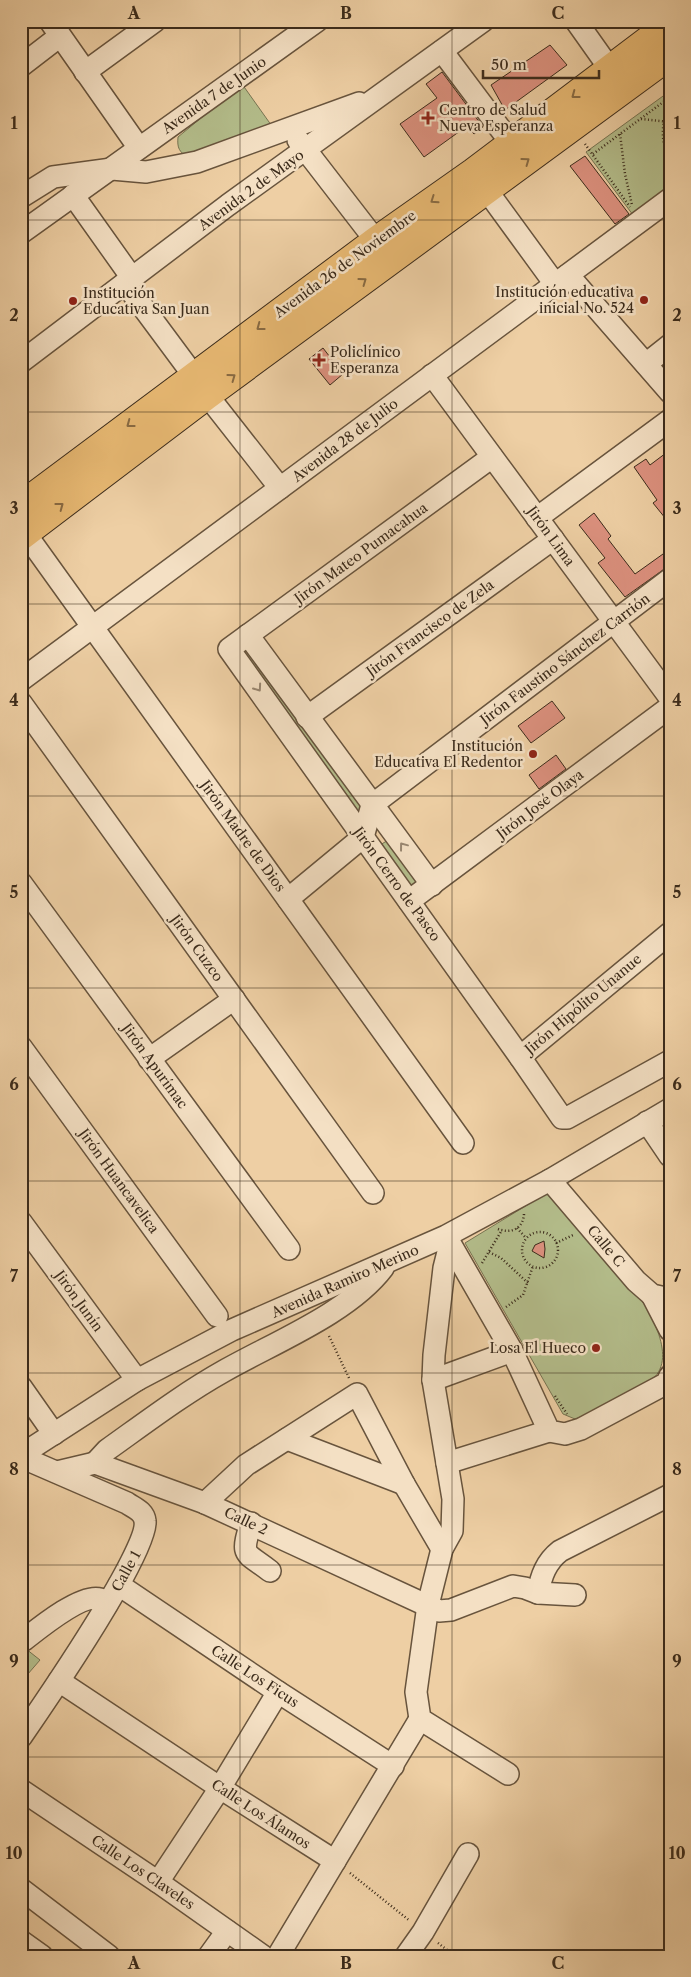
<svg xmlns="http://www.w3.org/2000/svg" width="691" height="1977" font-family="'Libre Caslon Text',serif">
<rect width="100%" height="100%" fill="#eecfa4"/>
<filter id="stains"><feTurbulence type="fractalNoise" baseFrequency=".004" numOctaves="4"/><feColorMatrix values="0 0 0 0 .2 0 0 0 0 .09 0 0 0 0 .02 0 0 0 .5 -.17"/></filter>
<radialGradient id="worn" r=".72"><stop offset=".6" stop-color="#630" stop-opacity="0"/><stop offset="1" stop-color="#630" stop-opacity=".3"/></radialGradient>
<g fill="#b3bc8a" stroke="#777452">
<path d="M242,84L274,129L189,158C179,152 177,148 178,137Z"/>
<polygon points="670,91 670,188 633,215 586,152"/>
<polygon points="252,651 365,810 362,820 242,657"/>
<polygon points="390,839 421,882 411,888 380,845"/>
<path d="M550,1191L634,1287C649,1310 680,1360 650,1381L588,1414L575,1419L563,1414L465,1243Z"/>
<polygon points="21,1645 40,1660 21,1682"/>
</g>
<g fill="#dd917f" stroke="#3b2b1b">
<polygon points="550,45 567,65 505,110 491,85"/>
<polygon points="442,72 483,127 474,134 467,126 424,157 400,124 437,98 426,84"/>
<polygon points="585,156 629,214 615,224 570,166"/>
<polygon points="323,348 343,374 330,385 309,359"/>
<polygon points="670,450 670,524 653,503 657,500 634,467 646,459 650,465"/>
<polygon points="594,513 611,536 608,539 635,574 670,549 670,565 625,597 598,563 605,558 579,525"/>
<polygon points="552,701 565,718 531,743 518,726"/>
<polygon points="556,755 566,769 539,789 529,775"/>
<polygon points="544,1241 545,1249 544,1258 532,1251 535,1245"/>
</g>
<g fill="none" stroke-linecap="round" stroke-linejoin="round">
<g stroke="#68543d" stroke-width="24">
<g id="minor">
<polyline points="50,21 139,148"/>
<polyline points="576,21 610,69"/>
<polyline points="442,51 511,143"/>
<polyline points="21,66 60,36"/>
<polyline points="85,72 155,21"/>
<polyline points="298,140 376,241"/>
<polyline points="477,177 555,284"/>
<polyline points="73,195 132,278"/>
<polyline points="21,197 53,177 112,169 146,172 197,162 359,103"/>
<polyline points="21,233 317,21"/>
<polyline points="568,275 670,392"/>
<polyline points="125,283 194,376"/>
<polyline points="21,362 228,205 483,21"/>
<polyline points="646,364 670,345"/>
<polyline points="432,375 670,698"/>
<polyline points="207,395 280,488"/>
<polyline points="492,457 229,649 520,1057 562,1118 567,1118 670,1061"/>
<polyline points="537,518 670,420"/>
<polyline points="21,531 25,533 463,1143"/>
<polyline points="248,635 432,885"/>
<polyline points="21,680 670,199"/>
<polyline points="21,703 373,1193"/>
<polyline points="307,717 553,539"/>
<polyline points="21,883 289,1249"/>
<polyline points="288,899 363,837 372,805 670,579"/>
<polyline points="409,901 670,707"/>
<polyline points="21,1047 217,1316"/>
<polyline points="520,1057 670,933"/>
<polyline points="149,1059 234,999"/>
<polyline points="647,1122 670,1156"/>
<polyline points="550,1180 636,1281 652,1295 670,1299"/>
<polyline points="21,1222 137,1380"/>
<polyline points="447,1238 512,1351 549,1431 565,1434 581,1429 667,1383 670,1376"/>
<polyline points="450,1244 444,1268 434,1355 433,1380 453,1499 452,1531 442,1549 428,1605 416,1692 420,1719 508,1774"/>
<polyline points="652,1295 670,1330"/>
<polyline points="433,1380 512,1351"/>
<polyline points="21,1387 54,1434"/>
<polyline points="287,1439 404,1484"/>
<polyline points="21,1455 137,1380 232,1330 446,1236 550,1180 670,1109"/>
<path d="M21,1457L127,1503C134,1508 144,1511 145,1521C150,1550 43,1705 21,1737"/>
<path d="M95,1463L107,1450C145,1423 183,1394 224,1371C273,1343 349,1313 383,1268"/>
<polyline points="447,1463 549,1431"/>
<polyline points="57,1472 95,1463 205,1503 439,1611 451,1610 513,1586 525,1588 538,1593 575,1595"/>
<polyline points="205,1503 246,1465 357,1394 404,1484 442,1549"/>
<path d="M251,1523C240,1558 245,1551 270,1571"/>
<polyline points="119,1585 278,1692 393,1766"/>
<path d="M538,1593C541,1576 546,1562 560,1551L670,1495"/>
<path d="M24,1640C38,1629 82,1593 100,1599C103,1600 105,1602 107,1604"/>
<polyline points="59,1681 228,1793 335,1861"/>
<polyline points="21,1790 158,1882 263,1956"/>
<polyline points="158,1882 220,1788 278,1692"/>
<polyline points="21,1889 109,1956"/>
<polyline points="21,1941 42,1956"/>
<polyline points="209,1956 227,1931"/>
<polyline points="278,1956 420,1719"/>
<polyline points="406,1956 423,1932 468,1854"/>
</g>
</g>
<g stroke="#3b2b1b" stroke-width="30">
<g id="major">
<polyline points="21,506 376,241 474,172 670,24"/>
<polyline points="21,536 207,395 670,55"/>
</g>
</g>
<g stroke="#3b2b1b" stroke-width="2.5" stroke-dasharray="1 2.5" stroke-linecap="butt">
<path d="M670,104C661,122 660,142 670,160"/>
<polyline points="641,119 670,122"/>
<polyline points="620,134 625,174 632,205"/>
<polyline points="585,144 630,207"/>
<polyline points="593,154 670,97"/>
<polyline points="517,1228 526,1238"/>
<path d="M498,1229C511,1234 523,1229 524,1214"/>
<circle cx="540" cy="1250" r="18"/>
<polyline points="556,1243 573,1235"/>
<polyline points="489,1252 501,1258 528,1283"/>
<polyline points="482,1263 502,1230"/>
<polyline points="506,1307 523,1295 533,1266"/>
<polyline points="329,1336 349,1378"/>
<polyline points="555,1396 567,1414"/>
<polyline points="350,1873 410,1921"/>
<polyline points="438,1943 455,1956"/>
</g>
<use href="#minor" stroke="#f4e0c4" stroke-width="21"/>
<use href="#major" stroke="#e7b872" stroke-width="28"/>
</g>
<defs><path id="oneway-chevron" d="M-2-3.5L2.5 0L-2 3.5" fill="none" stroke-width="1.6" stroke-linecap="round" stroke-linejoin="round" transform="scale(1.25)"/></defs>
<g stroke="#886a42">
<use href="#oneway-chevron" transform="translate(575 95) rotate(143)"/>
<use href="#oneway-chevron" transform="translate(526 161) rotate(-36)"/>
<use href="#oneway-chevron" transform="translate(434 200) rotate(145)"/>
<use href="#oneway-chevron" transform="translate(363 281) rotate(-36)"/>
<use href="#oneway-chevron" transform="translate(260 327) rotate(143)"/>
<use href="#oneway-chevron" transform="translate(232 377) rotate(-36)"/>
<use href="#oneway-chevron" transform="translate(130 424) rotate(143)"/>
<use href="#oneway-chevron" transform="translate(60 506) rotate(-37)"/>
</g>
<g stroke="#988670">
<use href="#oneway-chevron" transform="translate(258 688) rotate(55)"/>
<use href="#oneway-chevron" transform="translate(403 846) rotate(-127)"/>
</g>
<path fill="none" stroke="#3b2b1b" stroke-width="1" stroke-opacity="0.55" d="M240,21V1956M452,21V1956M21,220H670M21,412H670M21,604H670M21,796H670M21,988H670M21,1181H670M21,1373H670M21,1565H670M21,1757H670"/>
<g fill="#8f2418" stroke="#f4e0c4" stroke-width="2">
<path d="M425.5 110.5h5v5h5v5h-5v5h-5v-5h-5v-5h5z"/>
<circle cx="644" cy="300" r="5"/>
<circle cx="73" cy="301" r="5"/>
<path d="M316.5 352.5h5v5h5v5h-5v5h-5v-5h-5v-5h5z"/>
<circle cx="533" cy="754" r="5"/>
<circle cx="596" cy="1348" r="5"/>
</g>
<g text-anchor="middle" stroke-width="5" stroke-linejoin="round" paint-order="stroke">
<g font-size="14" fill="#3b2b1b" stroke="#f4e0c4">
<text transform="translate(214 95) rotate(-35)" y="5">Avenida 7 de Junio</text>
<text transform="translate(251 190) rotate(-36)" y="5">Avenida 2 de Mayo</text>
<text transform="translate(345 264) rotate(-36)" y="5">Avenida 26 de Noviembre</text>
<text transform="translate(345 440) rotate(-37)" y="5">Avenida 28 de Julio</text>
<text transform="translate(551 536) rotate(54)" y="5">Jirón Lima</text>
<text transform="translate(361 553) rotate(-36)" y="5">Jirón Mateo Pumacahua</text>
<text transform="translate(430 628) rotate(-36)" y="5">Jirón Francisco de Zela</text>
<text transform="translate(565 659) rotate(-37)" y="5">Jirón Faustino Sánchez Carrión</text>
<text transform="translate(540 804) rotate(-37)" y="5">Jirón José Olaya</text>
<text transform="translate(243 836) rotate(54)" y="5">Jirón Madre de Dios</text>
<text transform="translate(397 884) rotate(54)" y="5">Jirón Cerro de Pasco</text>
<text transform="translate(197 948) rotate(54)" y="5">Jirón Cuzco</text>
<text transform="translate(583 1004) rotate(-40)" y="5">Jirón Hipólito Unanue</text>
<text transform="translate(155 1066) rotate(54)" y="5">Jirón Apurímac</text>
<text transform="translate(119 1181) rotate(54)" y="5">Jirón Huancavelica</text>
<text transform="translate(606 1246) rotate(50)" y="5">Calle C</text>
<text transform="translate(345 1281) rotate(-24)" y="5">Avenida Ramiro Merino</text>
<text transform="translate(79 1301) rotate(54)" y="5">Jirón Junín</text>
<text transform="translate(246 1521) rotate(25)" y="5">Calle 2</text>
<text transform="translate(126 1571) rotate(-61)" y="5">Calle 1</text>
<text transform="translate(255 1676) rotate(33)" y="5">Calle Los Ficus</text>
<text transform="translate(261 1814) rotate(33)" y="5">Calle Los Álamos</text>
<text transform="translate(143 1872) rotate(34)" y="5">Calle Los Claveles</text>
</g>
<g font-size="14" fill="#3b2b1b" stroke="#f4e0c4" text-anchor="start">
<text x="439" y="115">Centro de Salud<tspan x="439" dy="16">Nueva Esperanza</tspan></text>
<text x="634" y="297" text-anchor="end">Institución educativa<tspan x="634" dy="16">inicial No. 524</tspan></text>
<text x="83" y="298">Institución<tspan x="83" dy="16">Educativa San Juan</tspan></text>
<text x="330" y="357">Policlínico<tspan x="330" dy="16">Esperanza</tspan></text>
<text x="523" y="751" text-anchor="end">Institución<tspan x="523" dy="16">Educativa El Redentor</tspan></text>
<text x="586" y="1353" text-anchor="end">Losa El Hueco</text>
</g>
</g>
<rect width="691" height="1977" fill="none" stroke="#eecfa4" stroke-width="55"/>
<path d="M483 70v8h116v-8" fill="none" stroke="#3b2b1b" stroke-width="2.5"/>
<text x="491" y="70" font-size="15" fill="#3b2b1b" stroke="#f4e0c4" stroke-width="4" paint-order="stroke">50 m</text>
<rect x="28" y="28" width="636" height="1922" fill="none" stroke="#3b2b1b" stroke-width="2"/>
<g font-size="16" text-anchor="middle" font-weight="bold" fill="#3b2b1b">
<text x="134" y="19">A</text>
<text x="346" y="19">B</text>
<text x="558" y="19">C</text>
<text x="14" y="129">1</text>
<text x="677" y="129">1</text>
<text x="14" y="321">2</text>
<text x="677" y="321">2</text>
<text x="14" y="514">3</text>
<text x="677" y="514">3</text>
<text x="14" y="706">4</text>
<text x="677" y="706">4</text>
<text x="14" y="898">5</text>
<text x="677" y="898">5</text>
<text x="14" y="1090">6</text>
<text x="677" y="1090">6</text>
<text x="14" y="1282">7</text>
<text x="677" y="1282">7</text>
<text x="14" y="1475">8</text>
<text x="677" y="1475">8</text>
<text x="14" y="1667">9</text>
<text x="677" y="1667">9</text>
<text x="14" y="1859">10</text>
<text x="677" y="1859">10</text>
<text x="134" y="1969">A</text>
<text x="346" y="1969">B</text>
<text x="558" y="1969">C</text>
</g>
<rect width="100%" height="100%" filter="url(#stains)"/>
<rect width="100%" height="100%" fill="url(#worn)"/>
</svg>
